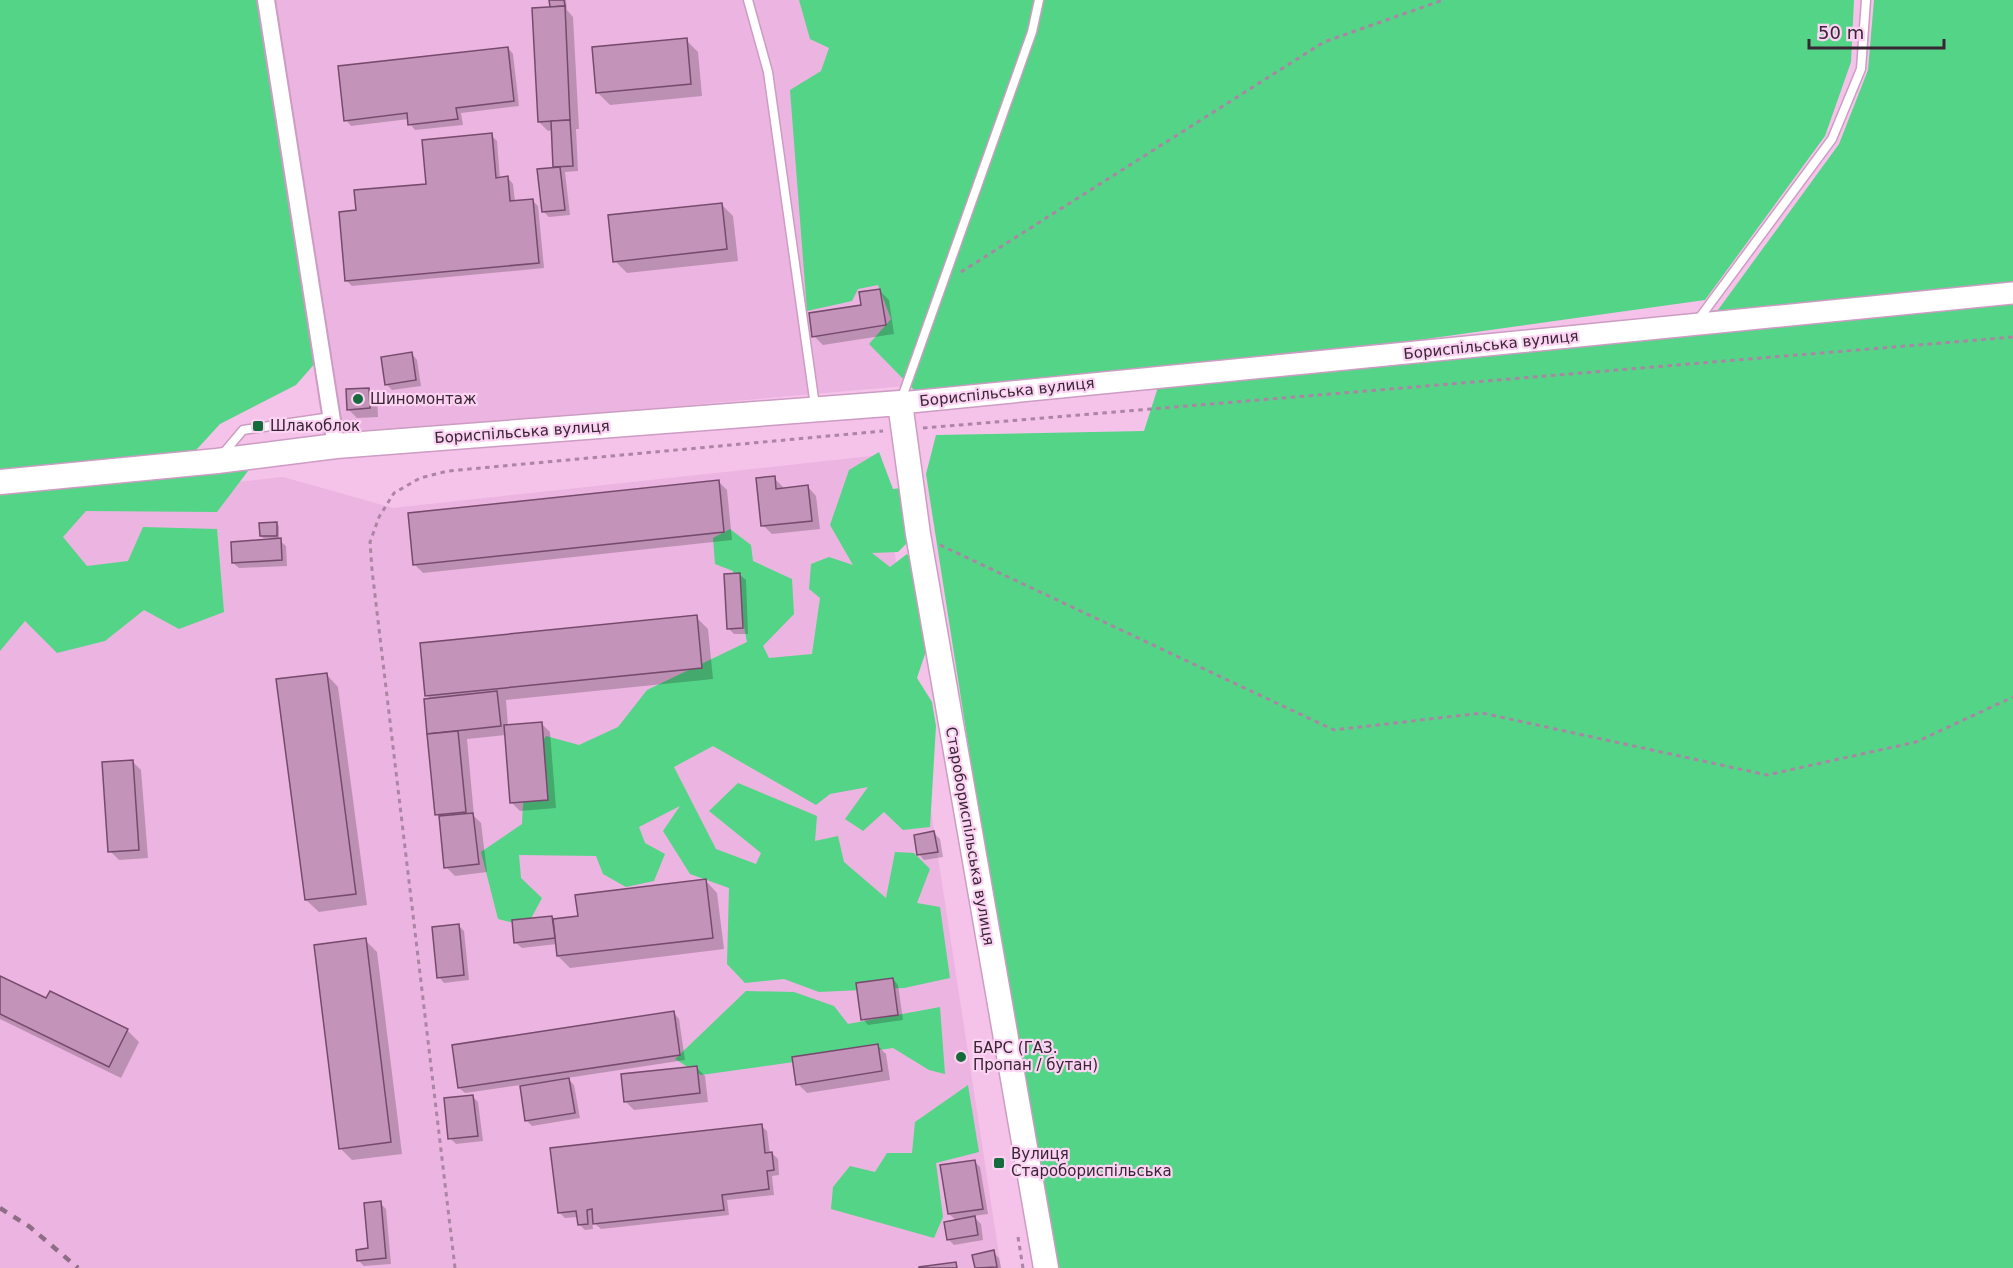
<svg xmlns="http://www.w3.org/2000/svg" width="2013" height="1268" font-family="'DejaVu Sans',sans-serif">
<rect width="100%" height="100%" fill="#f5c2ea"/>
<g fill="#ecb4e0">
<polygon points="275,0 884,0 851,9 904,386 362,434 345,427 338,413"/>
<polygon points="881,455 934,831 1001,1268 0,1268 0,509 283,477 393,508"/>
</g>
<g fill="#54d487">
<polygon points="0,0 260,0 317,361 296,385 220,424 187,460 248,471 217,512 86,511 63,537 87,566 128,561 143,527 217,529 224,612 179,629 144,610 105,641 57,653 25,621 0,651"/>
<polygon points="799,0 1854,0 1851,62 1825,136 1705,300 1283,359 918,394 869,344 891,319 878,285 858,289 852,301 807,311 790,90 821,71 829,48 810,39"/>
<polygon points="1874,0 2013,0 2013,1268 1052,1268 1028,1128 926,474 936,435 1144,431 1159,384 1718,310 1839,144 1868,70"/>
<path d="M879,452L893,489L909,487L914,536L898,552L872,553L890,567L907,554L919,568L929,642L917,678L932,702L936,726L930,827L903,830L884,812L863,831L845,819L868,787L830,794L816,805L713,746L674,767L716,849L756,864L761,853L709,811L738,783L817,816L815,841L838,836L844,862L886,898L895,852L914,853L930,869L917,903L940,907L950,978L904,988L819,992L784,979L745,983L727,964L729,888L690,874L663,831L680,806L639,827L645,843L665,854L654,881L626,887L603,874L596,856L519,855L521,878L542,898L527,926L498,919L481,852L522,824C523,791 528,764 546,736L579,745L618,727L647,690L747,642L733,571L715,564L713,538L730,529L751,545L753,561L792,579L794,614L763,646L769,658L812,654L820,598L809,589L811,564L829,557L853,565L830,525L849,470Z"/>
<polygon points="746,991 794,992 834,1006 848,1024 940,1007 945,1074 929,1070 893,1048 701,1075 675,1059"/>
<polygon points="968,1085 979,1152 936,1163 943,1217 934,1238 831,1209 833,1187 850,1166 875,1172 887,1153 912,1153 915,1122"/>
</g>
<g fill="#0003">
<polygon points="551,0 566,0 567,10 573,17 579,129 576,129 578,171 565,172 570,215 549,217 543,211 555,169 553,130 548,131 539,122 553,9"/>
<polygon points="686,40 698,52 702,96 610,105 597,92"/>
<polygon points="508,48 513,54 519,106 461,113 463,125 415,130 410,124 409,119 351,126 346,120"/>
<polygon points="491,135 497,141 500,179 508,178 513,184 515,202 532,200 538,206 544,268 352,286 346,280 358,211 427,185"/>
<polygon points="721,204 733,216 738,261 627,273 615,261"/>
<polygon points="880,291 889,300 894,334 823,345 814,336 863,306"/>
<polygon points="412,354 417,360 421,386 392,390 386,384"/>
<polygon points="368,389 377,398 378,417 357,418 348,409"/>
<polygon points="774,478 783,487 783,490 808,487 816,496 820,529 772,534 763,525"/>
<polygon points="718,481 727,490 732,540 423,573 414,564"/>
<polygon points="276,524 279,526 279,540 286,546 287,566 239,568 233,563 272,541 272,538 263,538 261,536"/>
<polygon points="740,575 746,580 748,634 734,634 728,628"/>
<polygon points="696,617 708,629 713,679 506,700 508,726 541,723 550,732 556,808 520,811 511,802 506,735 467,739 474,816 481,823 487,872 455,876 446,867 441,818 437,814 425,700 431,700 427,695"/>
<polygon points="326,674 338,687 367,905 319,912 306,900"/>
<polygon points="132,761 141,770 148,858 119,860 110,851"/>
<polygon points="934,833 940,839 943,857 924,860 919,854"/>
<polygon points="705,880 717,893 724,949 570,968 558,956 557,944 522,948 516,943 552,917 555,920 579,917"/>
<polygon points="458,925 464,931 469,980 444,983 439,977"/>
<polygon points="365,940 377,952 402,1154 352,1160 340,1148"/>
<polygon points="0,978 47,1000 127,1030 139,1042 121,1078 0,1019"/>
<polygon points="893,979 898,985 903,1020 868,1025 863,1019"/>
<polygon points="674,1013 679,1019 685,1060 567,1078 574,1085 580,1118 532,1126 526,1120 521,1085 465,1093 459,1088"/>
<polygon points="877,1045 886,1054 890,1080 807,1093 798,1084"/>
<polygon points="696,1067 705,1076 708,1102 634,1110 625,1101"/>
<polygon points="472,1096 478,1102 483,1141 456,1144 450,1138"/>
<polygon points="761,1126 767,1131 770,1154 772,1153 778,1159 779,1175 772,1176 774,1195 727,1200 729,1215 601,1229 592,1221 593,1229 585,1230 579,1224 578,1217 565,1218 559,1212"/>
<polygon points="974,1161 980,1167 988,1214 973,1216 981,1224 983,1240 954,1245 948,1239 957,1221 949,1214"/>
<polygon points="380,1203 386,1209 391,1264 364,1266 358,1260 369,1250"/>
<polygon points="993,1252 999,1258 1001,1268 976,1268 974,1256"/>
</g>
<g fill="#c493b9" stroke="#764a6d" stroke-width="1.5">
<polygon points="549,0 564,0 565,6 550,7"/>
<polygon points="565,6 570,120 538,122 532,8"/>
<polygon points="687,38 691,84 596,93 592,47"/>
<polygon points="508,47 514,101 456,108 458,119 408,125 407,113 344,121 338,66"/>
<polygon points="570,120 573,166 553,167 551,121"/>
<polygon points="492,133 496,178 508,176 510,201 533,199 539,263 345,281 339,212 356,210 354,190 426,184 422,140"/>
<polygon points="560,167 565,210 542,212 537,169"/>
<polygon points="722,203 727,249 613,262 608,215"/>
<polygon points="880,289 886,325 812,337 809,313 861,305 859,292"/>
<polygon points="412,352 416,380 385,385 381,357"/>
<polygon points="369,388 370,408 347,410 346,389"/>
<polygon points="775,476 776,489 808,485 812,521 761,526 756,478"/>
<polygon points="719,480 724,532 413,565 408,513"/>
<polygon points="277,522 277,536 260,536 259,523"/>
<polygon points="281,538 282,560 232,563 231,542"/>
<polygon points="740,573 743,628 727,629 724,574"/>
<polygon points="697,615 702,668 425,696 420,643"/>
<polygon points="327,673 356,894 305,900 276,679"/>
<polygon points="497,691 501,726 427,734 424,699"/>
<polygon points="542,722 548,800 510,803 504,725"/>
<polygon points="458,731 466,812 435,815 427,734"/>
<polygon points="133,760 139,850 108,852 102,762"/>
<polygon points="473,813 479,864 444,868 439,816"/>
<polygon points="934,831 938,852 917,855 914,835"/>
<polygon points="706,879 713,938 557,956 553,919 578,916 575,895"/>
<polygon points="552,916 555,938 514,943 512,920"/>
<polygon points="459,924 464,975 437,978 432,927"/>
<polygon points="366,938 391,1142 339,1149 314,945"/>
<polygon points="0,976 46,998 50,991 128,1029 109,1067 0,1014"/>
<polygon points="893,978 898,1015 861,1020 856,983"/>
<polygon points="674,1011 680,1055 458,1088 452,1045"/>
<polygon points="878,1044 882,1071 796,1085 792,1057"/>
<polygon points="697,1066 700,1093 624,1102 621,1074"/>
<polygon points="569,1078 575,1113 525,1121 520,1086"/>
<polygon points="473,1095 478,1136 448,1139 444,1098"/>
<polygon points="762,1124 765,1153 772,1152 774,1170 767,1171 769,1189 722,1195 724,1210 593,1224 592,1209 587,1210 588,1224 578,1225 576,1211 558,1213 550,1148"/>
<polygon points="975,1160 983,1209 948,1214 940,1165"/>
<polygon points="381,1201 386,1258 357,1261 356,1250 368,1248 364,1203"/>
<polygon points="975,1216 978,1235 947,1240 944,1222"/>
<polygon points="994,1250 997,1267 975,1268 972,1255"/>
<polygon points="956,1262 957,1268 919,1268 919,1267"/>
</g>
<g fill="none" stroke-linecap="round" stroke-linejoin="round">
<g stroke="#cd9cc3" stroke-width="11">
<g id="service">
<polyline points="748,0 768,72 815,406"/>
<polyline points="1698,320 1832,139 1861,69 1866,0"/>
<polyline points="900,403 1032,32 1039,0"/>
<polyline points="221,456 243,430 331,417"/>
</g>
</g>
<g stroke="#cd9cc3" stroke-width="20">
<polyline id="minor" points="266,0 336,446"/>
</g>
<g stroke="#cd9cc3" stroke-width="24">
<polyline id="tertiary" points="900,403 2013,293"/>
</g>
<g stroke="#cd9cc3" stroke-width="27">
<polyline id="secondary" points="0,482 217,461 336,446 900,403 918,534 1046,1268"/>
</g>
<g stroke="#ac85a4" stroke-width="3" stroke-dasharray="4.5 4.5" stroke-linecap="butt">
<polyline points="961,272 1324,42 1443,0"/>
<polyline points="923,428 2013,337"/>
<polyline points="940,545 1334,730 1482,713 1767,775 1916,742 2013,697"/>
<polyline points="1018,1237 1023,1268"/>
<polyline points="455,1268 372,570 370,542 379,517 394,493 420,478 448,471 883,431"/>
</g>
<use href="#service" stroke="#fff" stroke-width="8"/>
<use href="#minor" stroke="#fff" stroke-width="16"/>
<use href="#tertiary" stroke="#fff" stroke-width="21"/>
<use href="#secondary" stroke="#fff" stroke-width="24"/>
<polyline stroke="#8e6d87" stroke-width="4.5" stroke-dasharray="8 8" stroke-linecap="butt" points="0,1208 30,1227 78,1268"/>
</g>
<g fill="#166b3c" stroke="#fcd3f3" stroke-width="2">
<circle cx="358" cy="399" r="6"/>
<rect x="252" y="420" width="12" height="12" rx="3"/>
<circle cx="961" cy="1057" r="6"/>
<rect x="993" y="1157" width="12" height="12" rx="3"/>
</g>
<g text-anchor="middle" stroke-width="4.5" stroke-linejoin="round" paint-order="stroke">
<g font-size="15" fill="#382534" stroke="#fcd3f3">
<text transform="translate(1491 345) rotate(-6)" y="5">Бориспільська вулиця</text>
<text transform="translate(1007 392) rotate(-6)" y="5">Бориспільська вулиця</text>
<text transform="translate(522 432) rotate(-4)" y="5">Бориспільська вулиця</text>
<text transform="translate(970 836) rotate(80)" y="5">Старобориспільська вулиця</text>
</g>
<g font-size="15" fill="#382534" stroke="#fcd3f3" text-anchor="start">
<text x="370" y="404">Шиномонтаж</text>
<text x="270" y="431">Шлакоблок</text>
<text x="973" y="1053">БАРС (ГАЗ.<tspan x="973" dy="17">Пропан / бутан)</tspan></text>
<text x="1011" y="1159">Вулиця<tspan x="1011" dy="17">Старобориспільська</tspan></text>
</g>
</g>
<path d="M1809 39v9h135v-9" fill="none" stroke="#382534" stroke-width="3"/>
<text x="1818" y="39" font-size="18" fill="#382534" stroke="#fcd3f3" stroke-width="4.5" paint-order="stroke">50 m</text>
</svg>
